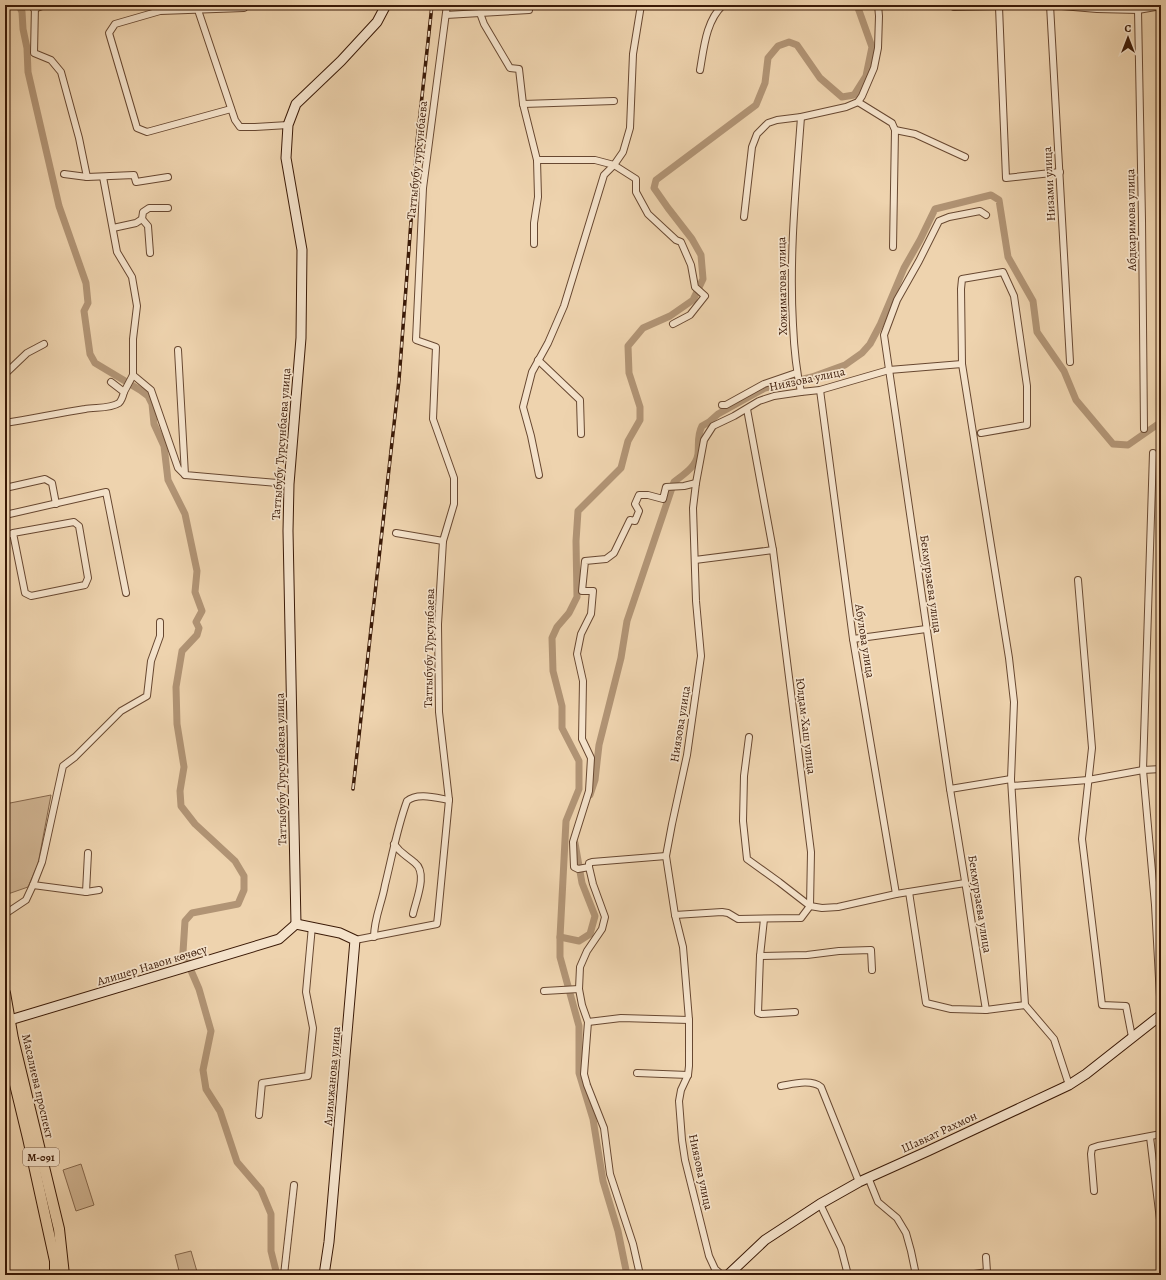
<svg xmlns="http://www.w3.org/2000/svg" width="1166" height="1280" font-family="Alegreya,serif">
<rect width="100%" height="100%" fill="#eed3ae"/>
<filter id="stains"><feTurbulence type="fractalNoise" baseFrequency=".005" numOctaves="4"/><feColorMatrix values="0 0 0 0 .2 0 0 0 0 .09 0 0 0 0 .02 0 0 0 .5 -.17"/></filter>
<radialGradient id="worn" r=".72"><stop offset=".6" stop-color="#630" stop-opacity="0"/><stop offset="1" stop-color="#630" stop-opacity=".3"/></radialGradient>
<g fill="#d0b492" stroke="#86674c">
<polygon points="51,795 38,864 28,887 5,895 5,804"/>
<polygon points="81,1164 94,1205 76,1211 63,1170"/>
<polygon points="191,1251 198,1275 180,1275 175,1255"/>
</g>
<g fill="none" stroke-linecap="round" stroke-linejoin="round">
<g stroke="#b19475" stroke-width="7">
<polyline points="19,5 22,12 23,29 27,48 28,72 59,206 86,283 88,303 84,311 90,354 95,363 140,390 148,396 152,404 154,424 164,446 168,480 185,514 197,571 195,592 202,611 196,622 199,628 197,635 182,651 176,687 177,724 184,767 180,791 181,806 195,824 235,861 244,876 244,890 238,904 192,913 185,921 183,952 199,989 211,1031 203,1070 206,1089 220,1111 237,1162 261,1190 271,1214 271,1251 277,1275"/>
<path d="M590,795L595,780L599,745L621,658L627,621L674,482C684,474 696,467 698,454C699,444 697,435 702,426L709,422L718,414L765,388L812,377L845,365L862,353L870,344L880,325L904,268L920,240L935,209L991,195L999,200L1008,257L1033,301L1037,332L1064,371L1076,400L1113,444L1128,445L1161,422"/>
<polyline points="560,937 579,941 590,934 595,916 582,883 575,843"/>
<polyline points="627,1275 618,1231 603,1181 593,1119 579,1073 579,1026 560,957 560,937 566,821 579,789 579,761 562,728 562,706 553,671 552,638 557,627 569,613 577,597 576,541 578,511 621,468 628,441 640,420 640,407 629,373 628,346 643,328 670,316 693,300 703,279 701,255 692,239 668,208 654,188 656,180 756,105 765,83 768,58 778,46 789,42 797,45 820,78 842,97 854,95 866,76 872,47 857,5"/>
</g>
<g stroke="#684831" stroke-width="8">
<g id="street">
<polyline points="35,5 34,53 51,60 61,72 79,138 87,177"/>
<polyline points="1050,5 1070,362"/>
<polyline points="33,6 34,9 45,5"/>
<polyline points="954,7 1050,5 1097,9 1138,10 1161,6"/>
<polyline points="999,7 1006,178 1060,172"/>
<polyline points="198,10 235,120 240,127 255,127 288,125"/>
<polyline points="1138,10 1142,220 1144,429"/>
<polyline points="480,13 484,24 510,68 519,69 523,104 537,160 538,197 534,223 534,244"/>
<polyline points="446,15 529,10"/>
<path d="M700,70C704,47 706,21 723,5"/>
<polyline points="858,102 892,123 895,130 893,247"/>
<polyline points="523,104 614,101"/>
<polyline points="231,109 147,132 137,128 109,33 115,24 160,11 244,8"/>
<polyline points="895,130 915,134 965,157"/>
<polyline points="537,160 595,160 614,165 636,179 636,192 648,214 676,240 681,242 691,265 695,287 705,296 690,315 673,324"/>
<polyline points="64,174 87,177 134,175 136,182 168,177"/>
<polyline points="103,177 117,252 132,277 137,306 133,339 133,375 124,392"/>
<polyline points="986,215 980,211 949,217 939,221 919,261 897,300 884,335 950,789 986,1010"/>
<polyline points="744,217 752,147 757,134 768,123 777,120 801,117 846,107 858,102 862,96 874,68 878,48 879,16 878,5"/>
<polyline points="142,219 148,226 150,253"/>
<polyline points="113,228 136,223 142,219 143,212 149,208 168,208"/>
<polyline points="178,350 185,475 289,484"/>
<polyline points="538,360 580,400 581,434"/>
<polyline points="5,374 27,353 44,344"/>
<polyline points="133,375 151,390 178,468 185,475"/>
<polyline points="820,390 853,639 896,894"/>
<path d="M801,392C796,369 794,348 793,325C789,255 796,186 801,117"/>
<polyline points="722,405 726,405 764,384 796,373"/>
<path d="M5,423C32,419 58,413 85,409C95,407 110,409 119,403C122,400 123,396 124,392L111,382"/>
<polyline points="981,433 1027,425 1027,386 1014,296 1003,272 962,279 961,289 962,364 1009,658 1014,702 1011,779 1025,1005"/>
<polyline points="1153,453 1143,770 1155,905 1161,1015"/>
<polyline points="539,475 531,436 523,407 532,372 548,343 564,306 604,175 614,165 623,152 630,128 633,54 641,5"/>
<polyline points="5,488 45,479 52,483 56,504"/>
<polyline points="5,515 106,492 126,593"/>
<polyline points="396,533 443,541"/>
<polyline points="5,536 13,533 74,522 79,526 88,578 85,585 31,596 25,593 13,533"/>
<polyline points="695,560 773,550"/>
<polyline points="1078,580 1092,748 1082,839 1102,1005 1126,1006 1132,1037"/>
<polyline points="853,639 926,629"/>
<polyline points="749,737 744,776 743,821 747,859 779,882 810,906 822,908 838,907 896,894 965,883"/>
<polyline points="1012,786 1088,780 1143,770 1161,769"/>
<polyline points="950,789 1011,779"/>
<path d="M394,844C401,854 406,855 415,863C428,873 416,900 413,914"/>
<polyline points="589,867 578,869 574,867 573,842 589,791 591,758 582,739 583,681 577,654 581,634 591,614 593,591 582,591 585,561 606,559 614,553 630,520 635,521 639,511 635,504 639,495 648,495 663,499 666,487 684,486 696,483"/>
<polyline points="589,867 593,884 605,917 602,929 587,951 580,967 579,989 582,1005 588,1022 584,1074 587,1085 604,1128 610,1174 633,1244 640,1275"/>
<polyline points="589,867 589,863 592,862 666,856"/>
<polyline points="33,885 86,892 99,890"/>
<polyline points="86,892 88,853"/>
<polyline points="909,892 926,1003 951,1009 986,1010 1025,1005 1054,1039 1069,1085"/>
<polyline points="5,914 26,900 33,885 42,862 63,766 75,757 121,711 147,696 151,661 160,636 160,622"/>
<polyline points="675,915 722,912 728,913 738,919 801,918 810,906 811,852 773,550 747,409"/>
<polyline points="764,919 760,956 758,1013 761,1014 795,1012"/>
<path d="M374,937C374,918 382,903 385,885C392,857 397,828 407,801C417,792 437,798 449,800"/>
<polyline points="355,940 437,924 438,915 449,800 439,712 438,624 443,541 454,504 454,478 433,419 436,347 416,340 423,188 447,5"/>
<polyline points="760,956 807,955 839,951 871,950 872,970"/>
<polyline points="544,991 579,989"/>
<polyline points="588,1022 621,1018 689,1020"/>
<polyline points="637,1073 688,1075"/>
<path d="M781,1086C793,1084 811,1079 821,1087L859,1182"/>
<polyline points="259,1115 262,1083 308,1076 313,1028 306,992 312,926"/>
<polyline points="1150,1137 1161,1228"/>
<polyline points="868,1177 878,1202 897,1218 906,1233 911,1251 916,1275"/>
<polyline points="1094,1191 1091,1154 1092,1148 1098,1146 1161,1134"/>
<polyline points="820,1204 841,1248 848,1275"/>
<polyline points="284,1275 294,1185"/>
<polyline points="722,1275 715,1269 709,1256 685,1160 682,1140 679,1101 681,1090 688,1075 689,1066 689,1020 683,947 675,915 666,856 672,824 687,755 701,656 696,601 693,508 696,483 704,440 713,426 734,416 759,401 774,396 801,392 820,390 889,370 962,364"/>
<polyline points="968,1275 987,1272 986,1257"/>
</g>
</g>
<g stroke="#3b1a07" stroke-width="11">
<g id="secondary">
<polyline points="296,924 288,531 289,484 301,338 302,250 286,158 288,125 296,104 341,61 377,22 386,5"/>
<polyline points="296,924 340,933 355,940 329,1242 324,1275"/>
<polyline points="10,1020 279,939 296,924"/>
<polyline points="728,1275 765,1240 820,1204 859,1182 928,1151 1069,1085 1086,1074 1161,1015"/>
</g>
</g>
<g stroke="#3b1a07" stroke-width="12">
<g id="primary">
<polyline points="5,993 13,1039 59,1229 64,1275"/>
<polyline points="5,1043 28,1138 55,1261 55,1275"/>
</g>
</g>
<use href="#street" stroke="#f4e2ca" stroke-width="6"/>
<use href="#secondary" stroke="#f4e2ca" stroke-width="9"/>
<use href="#primary" stroke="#eed3ae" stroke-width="10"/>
<g stroke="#3b1a07" stroke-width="3.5">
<polyline id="rail" points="353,789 399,380 417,142 432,5"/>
</g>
<use href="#rail" stroke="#f4e2ca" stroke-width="2" stroke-dasharray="6" stroke-linecap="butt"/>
</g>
<g text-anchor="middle" stroke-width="3.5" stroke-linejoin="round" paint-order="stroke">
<rect fill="#f4e2ca" stroke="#725642" stroke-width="1" x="23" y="1148" width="36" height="18" rx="3"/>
<g font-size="11" font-weight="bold" fill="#3b1a07">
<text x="41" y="1161">М-091</text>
</g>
<g font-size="12" fill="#3b1a07" stroke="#f4e2ca">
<text transform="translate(417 160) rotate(-84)" y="4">Таттыбубу турсунбаева</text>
<text transform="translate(1049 184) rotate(-93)" y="4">Низами улица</text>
<text transform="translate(1131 220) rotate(-91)" y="4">Абдкаримова улица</text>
<text transform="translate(782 286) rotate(-91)" y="4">Хожиматова улица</text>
<text transform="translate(807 379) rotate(-12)" y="4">Ниязова улица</text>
<text transform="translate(281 444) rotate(-86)" y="4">Таттыбубу Турсунбаева улица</text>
<text transform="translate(931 584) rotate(82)" y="4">Бекмурзаева улица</text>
<text transform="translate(865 641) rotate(81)" y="4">Абулова улица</text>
<text transform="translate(429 648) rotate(-89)" y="4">Таттыбубу Турсунбаева</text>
<text transform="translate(680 724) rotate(-81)" y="4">Ниязова улица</text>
<text transform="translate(806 726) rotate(83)" y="4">Юлдам-Хаш улица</text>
<text transform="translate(281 769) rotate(-91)" y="4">Таттыбубу Турсунбаева улица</text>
<text transform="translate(980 904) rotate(81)" y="4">Бекмурзаева улица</text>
<text transform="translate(152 965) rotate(-17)" y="4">Алишер Навои көчөсү</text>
<text transform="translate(332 1076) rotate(-85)" y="4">Алимжанова улица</text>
<text transform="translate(38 1086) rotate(77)" y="4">Масалиева проспект</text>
<text transform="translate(939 1132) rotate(-25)" y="4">Шавкат Рахмон</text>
<text transform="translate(701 1172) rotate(78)" y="4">Ниязова улица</text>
</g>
</g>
<rect width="1166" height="1280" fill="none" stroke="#eed3ae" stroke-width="20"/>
<rect x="6" y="6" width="1154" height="1268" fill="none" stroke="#3b1a07" stroke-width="2"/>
<rect x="10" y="10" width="1146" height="1260" fill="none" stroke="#3b1a07"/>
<g transform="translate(1128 38)" stroke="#f4e2ca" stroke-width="3" paint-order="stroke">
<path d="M0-3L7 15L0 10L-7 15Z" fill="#3b1a07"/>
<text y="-6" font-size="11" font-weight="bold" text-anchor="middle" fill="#3b1a07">С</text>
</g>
<rect width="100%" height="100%" filter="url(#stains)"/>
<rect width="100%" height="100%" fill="url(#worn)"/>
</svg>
